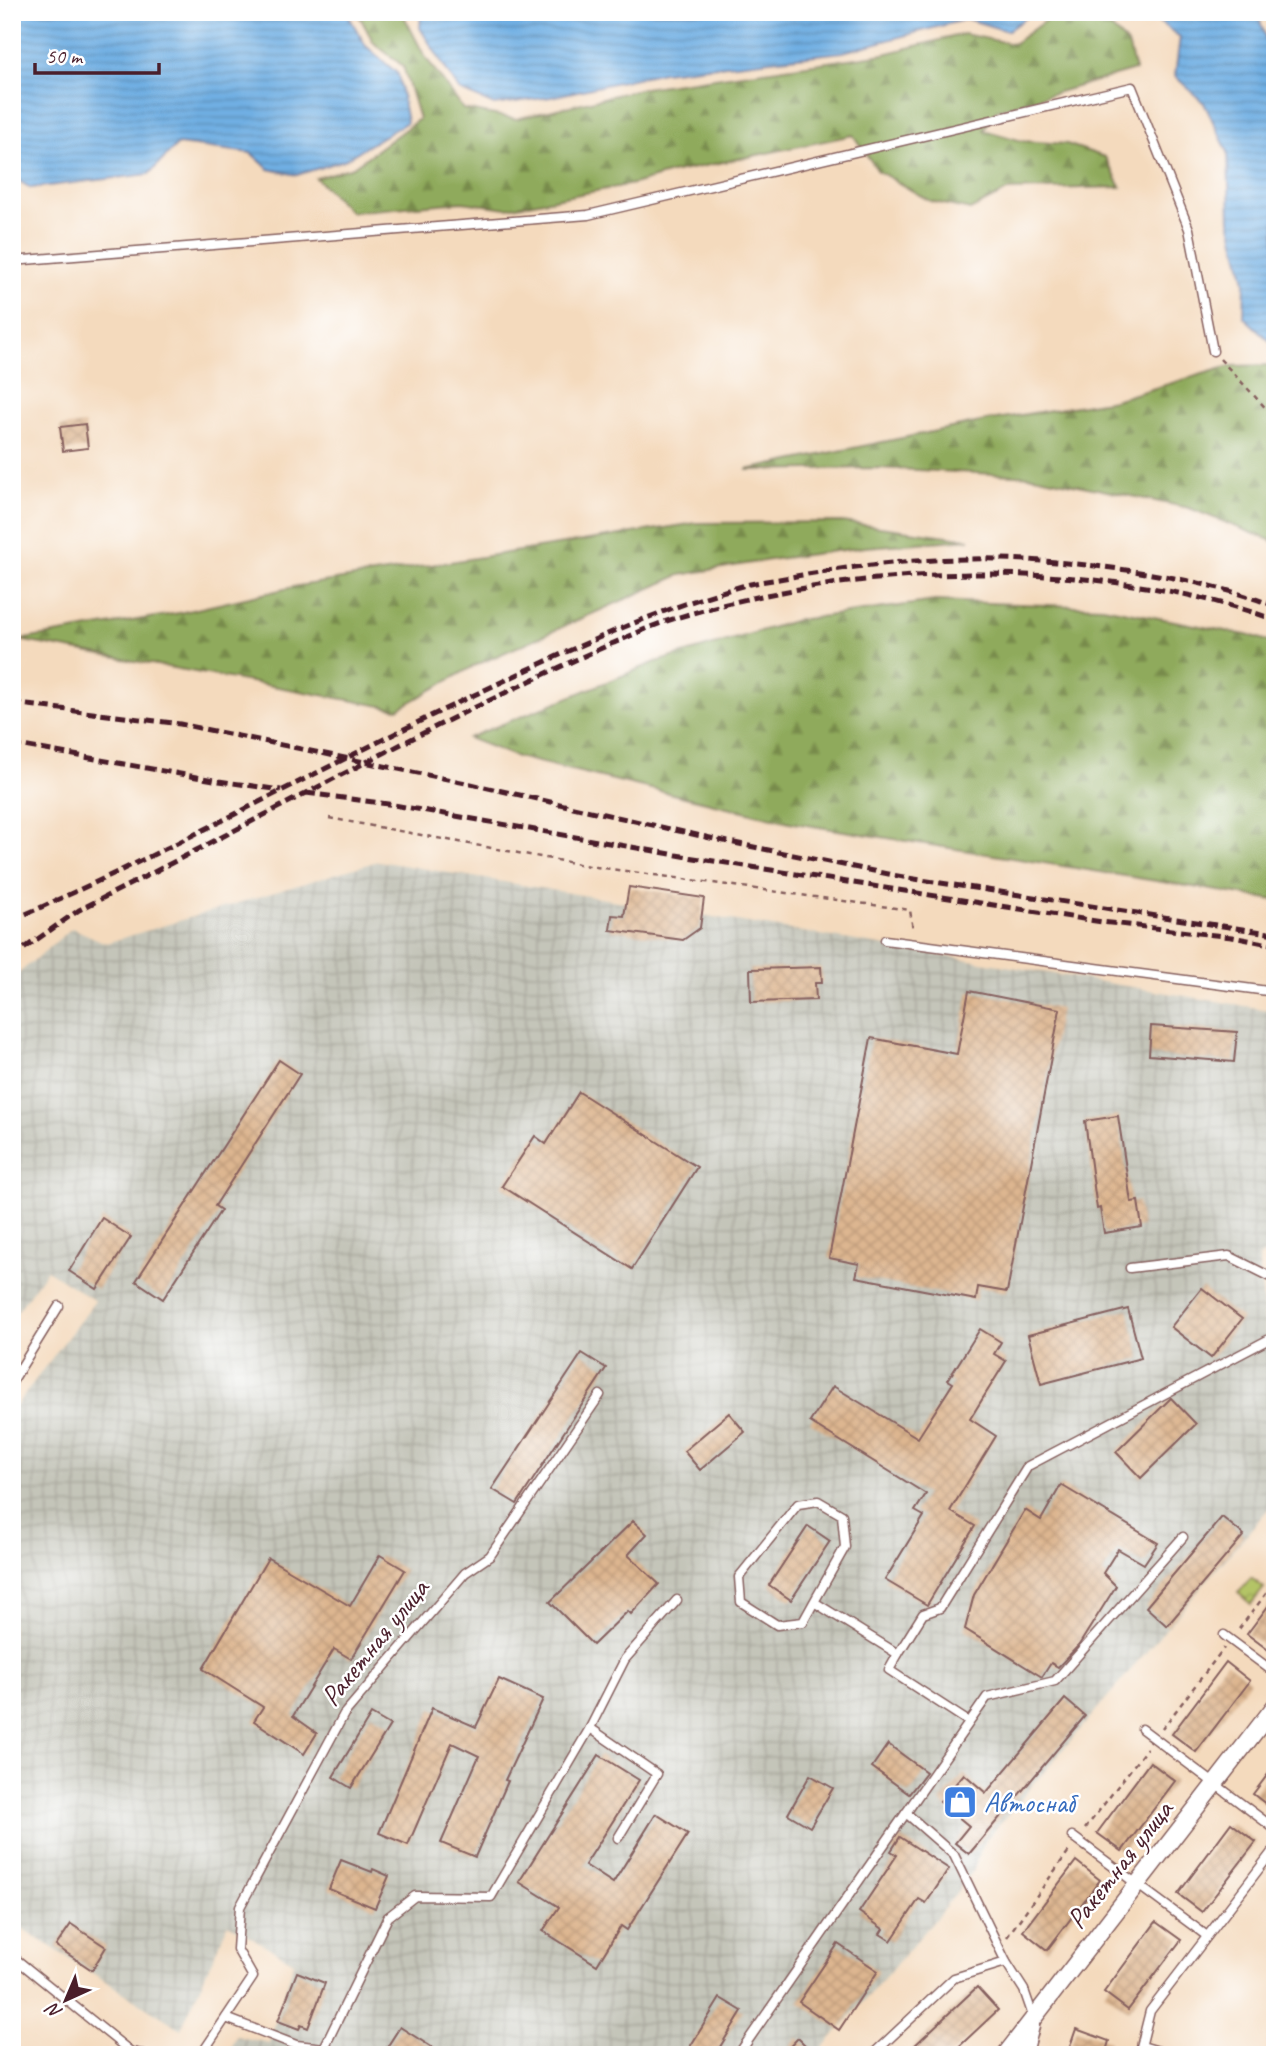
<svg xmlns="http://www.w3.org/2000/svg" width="1287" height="2067" font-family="Caveat,sans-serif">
<defs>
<pattern id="industrial-grid" width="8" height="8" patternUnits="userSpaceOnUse" patternTransform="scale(1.75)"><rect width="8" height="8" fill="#c4c5b9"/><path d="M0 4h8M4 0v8" fill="none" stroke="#aaa99f"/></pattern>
<pattern id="forest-firs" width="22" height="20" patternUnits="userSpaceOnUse" patternTransform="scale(1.75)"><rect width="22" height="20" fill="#8faa5b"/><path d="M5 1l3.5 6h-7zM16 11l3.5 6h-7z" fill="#778a4b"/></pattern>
<pattern id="park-crowns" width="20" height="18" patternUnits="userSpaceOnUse" patternTransform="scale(1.75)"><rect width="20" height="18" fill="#b4c466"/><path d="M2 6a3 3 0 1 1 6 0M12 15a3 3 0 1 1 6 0" fill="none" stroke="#9ca859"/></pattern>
<pattern id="water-rules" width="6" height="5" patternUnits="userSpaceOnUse" patternTransform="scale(1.75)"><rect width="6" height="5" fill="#70afe3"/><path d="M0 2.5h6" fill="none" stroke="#5e8eb8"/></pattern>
<pattern id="building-cross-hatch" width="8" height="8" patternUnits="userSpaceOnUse" patternTransform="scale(1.75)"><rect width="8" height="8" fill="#ddb690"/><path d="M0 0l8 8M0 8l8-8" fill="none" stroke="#bf9c7c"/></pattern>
</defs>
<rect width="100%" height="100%" fill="#fff"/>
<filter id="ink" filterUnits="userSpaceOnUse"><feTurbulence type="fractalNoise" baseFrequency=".0143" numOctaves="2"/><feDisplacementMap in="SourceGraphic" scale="14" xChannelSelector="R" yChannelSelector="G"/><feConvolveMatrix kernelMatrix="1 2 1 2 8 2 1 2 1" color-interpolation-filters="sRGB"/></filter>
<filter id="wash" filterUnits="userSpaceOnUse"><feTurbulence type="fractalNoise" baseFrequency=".00686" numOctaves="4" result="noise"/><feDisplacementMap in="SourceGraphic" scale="28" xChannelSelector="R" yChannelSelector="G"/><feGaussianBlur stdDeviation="1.57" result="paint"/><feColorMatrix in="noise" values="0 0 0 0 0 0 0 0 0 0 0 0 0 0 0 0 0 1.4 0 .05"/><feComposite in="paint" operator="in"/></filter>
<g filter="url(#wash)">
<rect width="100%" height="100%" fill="#f4dabd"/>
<polygon fill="url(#industrial-grid)" points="378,861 1275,1011 1275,1249 1259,1257 1266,1337 1275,1344 1275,1501 984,1842 973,1871 939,1915 817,2055 229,2055 236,2036 269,2043 294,1962 228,1924 181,2029 12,1922 12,1411 95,1301 47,1270 12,1319 12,979 72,928 106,943"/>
<g fill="url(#forest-firs)" stroke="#6c6443" stroke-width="2">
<polygon points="357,12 404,12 405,18 424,55 463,109 516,119 644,88 884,54 964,34 1013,44 1054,14 1100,17 1128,44 1135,70 996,110 984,130 1022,141 1067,144 1105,157 1121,187 1009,190 970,210 930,201 878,171 853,135 671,173 633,184 507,208 462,202 350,212 316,178 353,167 419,119 403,66 374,43"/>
<polygon points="1275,365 1275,542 1189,508 1034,476 878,468 746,470 990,420 1114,400 1230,366"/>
<polygon points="842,522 970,539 866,547 776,559 680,575 474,666 398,709 19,640 179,613 298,586 696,523"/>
<polygon points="935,601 1103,607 1256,637 1275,644 1275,900 794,823 517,757 468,738 656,662 797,620"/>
</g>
<polygon fill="url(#park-crowns)" stroke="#7f7248" stroke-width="2" points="1251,1578 1264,1588 1251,1604 1238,1593"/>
<g fill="url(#water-rules)" stroke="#5d6787" stroke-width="2">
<polygon points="12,12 324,12 348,15 366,46 398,74 407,122 344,160 297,175 269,169 251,153 178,144 149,174 31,188 12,177"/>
<polygon points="421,12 1034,12 1007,31 967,19 843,52 663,72 551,97 494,105 459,90 420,28"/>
<polygon points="1145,12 1257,12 1275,67 1275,346 1244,317 1245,281 1230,220 1228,152 1204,103 1175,76 1180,37"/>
</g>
<g id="blocks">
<g fill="url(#building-cross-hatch)">
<polygon points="85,424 88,448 63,451 60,427"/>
<polygon points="629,887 704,898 700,928 683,940 610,930 612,915 624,916"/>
<polygon points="821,967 822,983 815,983 816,1000 751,1002 750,969"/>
<polygon points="969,991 1060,1009 1007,1292 978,1287 976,1300 856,1277 859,1264 829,1258 871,1038 957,1054"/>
<polygon points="1151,1026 1237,1032 1234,1062 1149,1055"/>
<polygon points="279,1060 300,1074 215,1206 221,1210 163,1299 136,1281"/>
<polygon points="579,1092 697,1167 632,1269 502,1186 535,1136 546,1144"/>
<polygon points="1118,1116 1131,1202 1138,1201 1142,1227 1104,1233 1100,1208 1097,1209 1085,1121"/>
<polygon points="102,1218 131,1237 97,1289 69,1271"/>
<polygon points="1202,1288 1242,1319 1211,1358 1171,1327"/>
<polygon points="1128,1309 1141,1358 1041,1384 1028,1335"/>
<polygon points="980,1329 1001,1342 994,1354 1006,1361 970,1419 996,1436 950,1511 975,1526 927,1605 885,1580 924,1516 915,1511 926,1494 810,1422 833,1386 918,1438 953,1383 948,1380"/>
<polygon points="582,1353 606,1368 517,1504 492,1489"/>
<polygon points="1171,1398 1196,1424 1141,1478 1116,1452"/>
<polygon points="729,1413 745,1432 700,1470 684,1451"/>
<polygon points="1061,1485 1158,1543 1144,1564 1118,1549 1103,1573 1116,1586 1079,1645 1058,1667 1051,1663 1042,1677 965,1629 974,1595 1025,1510 1041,1520"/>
<polygon points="1222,1517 1244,1535 1167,1626 1146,1607"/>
<polygon points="633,1521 647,1534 628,1555 659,1584 631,1614 628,1611 593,1645 550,1602"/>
<polygon points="808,1526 830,1541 791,1600 769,1585"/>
<polygon points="380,1555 405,1570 351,1659 334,1649 293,1716 317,1733 304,1754 254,1721 263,1707 203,1669 268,1558 350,1606"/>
<polygon points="1275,1597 1275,1655 1247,1634"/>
<polygon points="1226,1662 1250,1681 1196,1752 1172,1734"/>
<polygon points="499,1679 543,1699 505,1780 508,1781 475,1857 441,1843 479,1756 452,1743 408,1845 379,1833 432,1708 476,1727"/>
<polygon points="1065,1699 1085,1716 969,1854 955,1843 969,1826 940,1802 964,1774 986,1793"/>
<polygon points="371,1714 390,1725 351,1788 333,1777"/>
<polygon points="888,1744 926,1772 909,1794 872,1767"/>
<polygon points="599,1755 639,1780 585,1865 613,1883 656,1814 688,1834 627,1930 621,1926 597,1965 543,1931 559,1907 519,1882"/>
<polygon points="1150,1762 1175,1781 1122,1851 1097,1833"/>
<polygon points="1275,1765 1275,1811 1253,1794"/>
<polygon points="810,1775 833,1788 810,1827 788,1814"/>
<polygon points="1231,1823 1256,1842 1202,1912 1178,1894"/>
<polygon points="900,1837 949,1869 926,1903 919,1899 891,1941 880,1934 883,1929 859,1912 897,1855 891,1851"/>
<polygon points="341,1860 372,1872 373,1869 389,1876 375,1908 329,1889"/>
<polygon points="1076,1861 1100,1880 1047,1950 1023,1931"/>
<polygon points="1156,1922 1181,1940 1128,2010 1104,1992"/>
<polygon points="71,1924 106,1947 92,1970 56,1946"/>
<polygon points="838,1944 878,1971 839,2030 799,2002"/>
<polygon points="297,1972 325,1983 308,2028 301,2025 299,2029 278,2021"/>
<polygon points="977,1987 998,2010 950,2055 921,2055 913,2047"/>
<polygon points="720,1998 742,2011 715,2055 685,2055"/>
<polygon points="400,2027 444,2055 382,2055"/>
<polygon points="1076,2029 1109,2041 1105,2055 1067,2055"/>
<polygon points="798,2038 815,2055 782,2055"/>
</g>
</g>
</g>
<g filter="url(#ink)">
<use href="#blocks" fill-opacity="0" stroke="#86605e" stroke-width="2"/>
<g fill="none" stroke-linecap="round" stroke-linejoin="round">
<g stroke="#86605e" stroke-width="11">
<g id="service">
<polyline points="12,261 588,215 1132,87 1189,229 1213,351"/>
<polyline points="885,940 1275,992"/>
<polyline points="1130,1268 1229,1256 1273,1278"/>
<polyline points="12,1382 59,1306"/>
<polyline points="814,1602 845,1547 842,1515 818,1501 798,1504 739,1577 741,1602 777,1625 803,1622 814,1602 898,1654 889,1670 969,1722"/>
<polyline points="1224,1635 1275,1673"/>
<polyline points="898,1654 923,1614 940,1608 1028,1466 1275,1336"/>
<polyline points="590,1728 657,1774 618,1838"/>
<polyline points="1142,1729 1275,1829"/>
<polyline points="1072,1836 1207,1936"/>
<polyline points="12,1956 131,2052 147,2055"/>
<polyline points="1033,2016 1024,1990 1006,1962 954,1855 906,1813 987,1697 1055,1681 1183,1537"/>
<polyline points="226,2018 296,2045 324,2048 388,1917 415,1896 491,1897 590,1728 625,1659 677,1600"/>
<polyline points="1142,2046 1172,2055"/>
<polyline points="201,2055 253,1977 237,1949 240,1907 344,1714 465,1573 490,1556 600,1395"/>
<polyline points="738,2055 906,1813"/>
<polyline points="872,2055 954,1978 1006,1962"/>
<polyline points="1139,2055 1150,2011 1275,1848"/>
</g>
</g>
<g stroke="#86605e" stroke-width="19">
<g id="minor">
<polyline points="1005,2055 1275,1706"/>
<polyline points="1026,2055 1025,2049 1031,2026"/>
</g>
</g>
<g stroke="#86605e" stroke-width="2.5" stroke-dasharray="5 5" stroke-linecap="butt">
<polyline points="1220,359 1275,418"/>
<polyline points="329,818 589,866 910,910 913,930"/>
<polyline points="1239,1629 1275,1582"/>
<polyline points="1162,1729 1224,1648"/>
<polyline points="1085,1829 1147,1748"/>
<polyline points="1007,1937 1071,1848"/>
</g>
<use href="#service" stroke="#fff" stroke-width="8"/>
<use href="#minor" stroke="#fff" stroke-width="16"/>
<g stroke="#4a1f2b" stroke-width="5" stroke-dasharray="10 5" stroke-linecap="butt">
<polyline points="12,703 180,724 471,784 719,840 908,878 1275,934"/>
<polyline points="12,744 219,781 281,790"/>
<polyline points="306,793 388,804 688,857 1102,922 1232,937 1275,945"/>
<path d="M12,920C169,852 319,769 474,695C561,654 648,612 742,586C761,581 782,579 802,575C894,559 984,554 1077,564C1144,571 1212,582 1275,606"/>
<path d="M12,957L79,910C205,847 329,780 455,717C507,692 558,667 611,644C629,637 646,628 664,622C843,562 1097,555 1275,620"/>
</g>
</g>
</g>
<defs>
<g id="shop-square" transform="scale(1.75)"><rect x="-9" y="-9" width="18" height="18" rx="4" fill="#3f7fe0" stroke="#fff"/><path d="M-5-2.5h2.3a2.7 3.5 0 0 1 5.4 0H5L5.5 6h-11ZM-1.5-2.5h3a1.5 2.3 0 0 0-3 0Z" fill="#fff"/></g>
</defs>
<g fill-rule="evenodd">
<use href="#shop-square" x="960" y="1802"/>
</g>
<g text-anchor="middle" stroke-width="5" stroke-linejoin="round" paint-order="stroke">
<g font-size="28" fill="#4a1f2b" stroke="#fff">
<text transform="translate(374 1642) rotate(-51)" y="10">Ракетная улица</text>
<text transform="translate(1119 1864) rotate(-52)" y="10">Ракетная улица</text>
</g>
<g font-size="28" fill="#366cbe" stroke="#fff" text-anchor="start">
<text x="984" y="1812">Автоснаб</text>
</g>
</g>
<rect width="1287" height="2067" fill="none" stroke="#fff" stroke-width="42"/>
<g transform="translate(66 2000) rotate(224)" stroke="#ffffff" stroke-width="5" paint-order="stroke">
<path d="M0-5L12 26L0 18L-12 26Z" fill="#4a1f2b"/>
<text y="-10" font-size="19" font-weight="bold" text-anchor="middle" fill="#4a1f2b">N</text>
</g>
<path d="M35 63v10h124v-10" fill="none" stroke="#4a1f2b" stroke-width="3.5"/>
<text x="46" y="63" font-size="21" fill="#4a1f2b" stroke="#ffffff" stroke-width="5" paint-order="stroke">50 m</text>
</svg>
